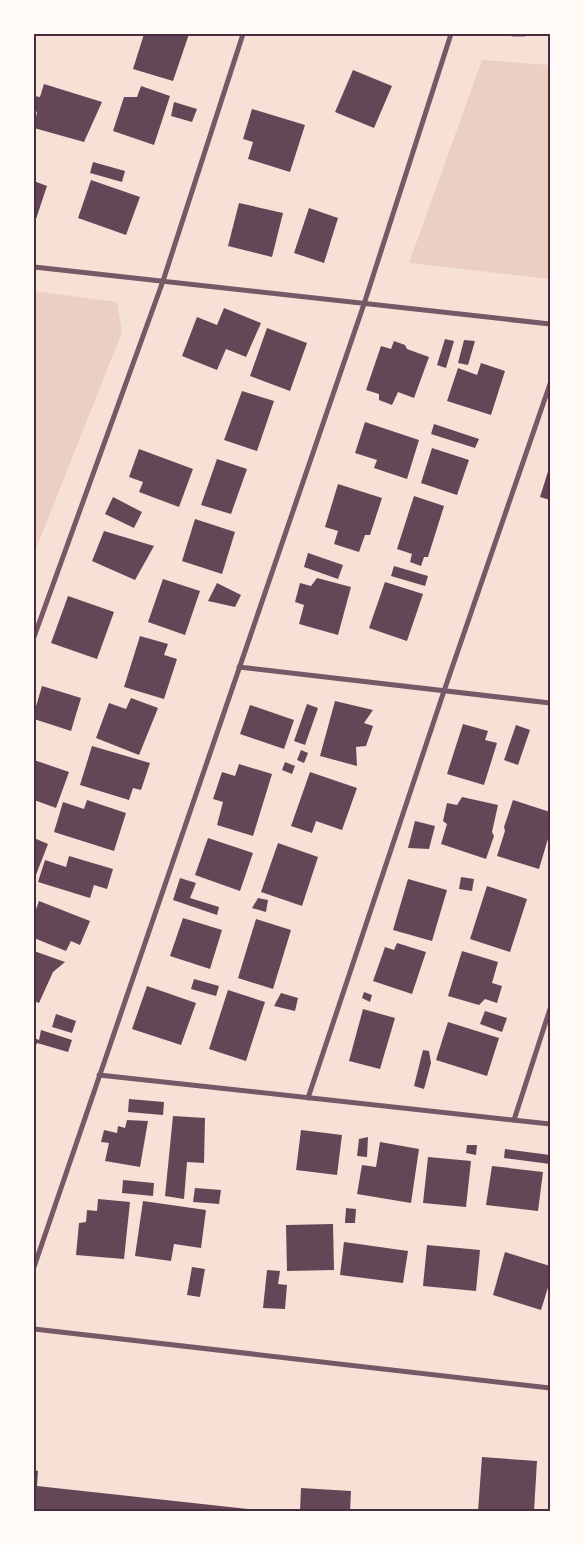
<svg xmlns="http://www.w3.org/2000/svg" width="584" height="1545" font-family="Mulish,sans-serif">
<rect width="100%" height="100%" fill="#f7e1d7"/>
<g fill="#ebcfc5">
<polygon points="482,60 550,65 550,279 409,263"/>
<polygon points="34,291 117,302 122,332 34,554"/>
</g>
<g fill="#644757">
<polygon points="144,34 189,34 173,81 133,69"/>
<polygon points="353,70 392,86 374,128 335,112"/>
<polygon points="44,84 102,102 84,142 34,128 37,112 34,110 34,96 40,97"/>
<polygon points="141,86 170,96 154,145 113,131 124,97 137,97"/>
<polygon points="174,102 197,109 192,122 171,116"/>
<polygon points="252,109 305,125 290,172 248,159 253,142 243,139"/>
<polygon points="93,162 125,171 122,182 90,173"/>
<polygon points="91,180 140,197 126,235 78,218"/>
<polygon points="34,181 47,186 34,225"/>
<polygon points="239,203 283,213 272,257 228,246"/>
<polygon points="309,208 338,218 324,263 294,253"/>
<polygon points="224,308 261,323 246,357 226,349 217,370 182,356 197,317 217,325"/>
<polygon points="267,328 307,343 290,391 250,376"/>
<polygon points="445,339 454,341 446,368 437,365"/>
<polygon points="464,340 475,341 468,365 458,363"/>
<polygon points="394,341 405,345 407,349 429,357 414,398 398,392 392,405 379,400 379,394 366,390 381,346 391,349"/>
<polygon points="481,363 505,371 491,415 447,401 458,368 477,375"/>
<polygon points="242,391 274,401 257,451 224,440"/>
<polygon points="365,422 419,440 407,479 374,468 377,460 355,453"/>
<polygon points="434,424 479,439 475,448 431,434"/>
<polygon points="432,448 469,460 457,495 421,483"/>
<polygon points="139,449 193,469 179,507 139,492 143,482 129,477"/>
<polygon points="217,459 247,469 231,514 201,505"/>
<polygon points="550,465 550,500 540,497"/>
<polygon points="338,484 382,498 370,535 365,535 359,552 334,544 338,531 325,527"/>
<polygon points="414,496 444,506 428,557 424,557 421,566 410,562 412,554 397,549"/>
<polygon points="113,497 142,512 134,528 105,514"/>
<polygon points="195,519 235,532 222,574 182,561"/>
<polygon points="104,531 154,546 135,580 92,561"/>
<polygon points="308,553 343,565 338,579 304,567"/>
<polygon points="394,566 428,576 425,586 391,576"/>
<polygon points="317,578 351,587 338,635 299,624 304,605 295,602 300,583 311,586"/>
<polygon points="163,579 200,591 185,635 148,622"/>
<polygon points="385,582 423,594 407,641 369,628"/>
<polygon points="217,583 241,595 235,607 208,601"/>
<polygon points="68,596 114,612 97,659 51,643"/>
<polygon points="140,636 168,644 164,655 177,659 164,699 124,687"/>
<polygon points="42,686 81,698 71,731 34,719 34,713"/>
<polygon points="131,698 158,708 139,755 96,738 109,703 126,709"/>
<polygon points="335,701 373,710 364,723 373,726 366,746 356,747 357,766 320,756"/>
<polygon points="307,704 318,708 305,745 294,741"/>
<polygon points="250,705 294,720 284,749 240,734"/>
<polygon points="463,724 488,731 485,740 497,743 484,785 447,774"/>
<polygon points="516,725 530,730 518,765 504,760"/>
<polygon points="92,746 150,763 141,790 133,788 129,800 80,785"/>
<polygon points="301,750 308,753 304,763 297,760"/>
<polygon points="34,760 69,772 56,808 34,800"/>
<polygon points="285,762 295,766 292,774 282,770"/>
<polygon points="239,764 272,774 253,836 217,825 223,802 213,799 222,772 235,776"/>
<polygon points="310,772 357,788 342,830 316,821 312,833 291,826"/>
<polygon points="462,797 498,805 492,832 494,836 486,859 441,844 447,824 443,821 447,803 457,805"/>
<polygon points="87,800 126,813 114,851 54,832 63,802 84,809"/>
<polygon points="513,800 550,812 550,832 539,869 497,856 505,831 504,827"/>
<polygon points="415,821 435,826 429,849 408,848"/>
<polygon points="34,838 48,844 34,880"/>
<polygon points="208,838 253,853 240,891 195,875"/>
<polygon points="278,843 318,857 302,906 261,892"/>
<polygon points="69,856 113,869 107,889 94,885 90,898 38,882 45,860 66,867"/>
<polygon points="461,877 474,879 472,891 459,889"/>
<polygon points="180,878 196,883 190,898 219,907 217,915 173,900"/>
<polygon points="408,879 447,890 432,941 393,930"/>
<polygon points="487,886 527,899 510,952 470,939"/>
<polygon points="258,898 268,900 266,912 252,908"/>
<polygon points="39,901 90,921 80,945 71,941 66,951 34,938 34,915"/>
<polygon points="183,918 222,930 210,969 170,956"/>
<polygon points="256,919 291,930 273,989 238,978"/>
<polygon points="397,943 426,952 412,994 373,981 385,947 394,950"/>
<polygon points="34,951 65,962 53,972 39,1003 34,1001"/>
<polygon points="462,951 498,962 492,983 502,986 497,1003 485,999 479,1005 448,996"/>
<polygon points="194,979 219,986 216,996 191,989"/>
<polygon points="147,986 196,1003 181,1045 132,1029"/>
<polygon points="228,990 265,1002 246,1061 209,1049"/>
<polygon points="364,992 372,995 370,1002 362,998"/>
<polygon points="281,993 298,998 295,1011 274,1006"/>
<polygon points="363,1009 395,1018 380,1069 349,1061"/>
<polygon points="485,1011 507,1018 502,1032 480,1024"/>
<polygon points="56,1014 76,1021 72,1033 52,1027"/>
<polygon points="448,1022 499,1038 487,1076 436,1060"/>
<polygon points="41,1030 72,1040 68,1052 37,1043 34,1050 34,1038 39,1040"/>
<polygon points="423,1050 429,1051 431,1063 424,1089 414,1086"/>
<polygon points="129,1099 164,1102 163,1115 128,1112"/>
<polygon points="173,1116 205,1118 204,1163 187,1162 184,1199 165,1196"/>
<polygon points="127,1120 148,1121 140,1167 105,1161 109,1143 101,1142 104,1130 117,1133 118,1126 125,1128"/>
<polygon points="301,1130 342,1135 337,1175 296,1170"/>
<polygon points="368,1137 367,1157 357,1156 359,1139"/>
<polygon points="380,1142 419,1149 411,1203 357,1194 362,1165 376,1167"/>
<polygon points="467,1145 477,1145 476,1155 466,1153"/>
<polygon points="505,1149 550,1155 550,1164 504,1158"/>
<polygon points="428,1157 471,1161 466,1207 423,1203"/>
<polygon points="492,1166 543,1172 538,1211 486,1205"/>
<polygon points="123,1180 154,1183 153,1196 122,1193"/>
<polygon points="195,1188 221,1190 219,1204 193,1202"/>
<polygon points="98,1199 130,1202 124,1259 76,1255 79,1223 86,1222 87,1210 97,1211"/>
<polygon points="143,1201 206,1210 201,1248 174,1244 171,1261 135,1256"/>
<polygon points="346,1208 356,1209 355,1223 345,1223"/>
<polygon points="333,1224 334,1270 287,1271 286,1225"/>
<polygon points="344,1242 408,1251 403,1283 340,1275"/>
<polygon points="427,1245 480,1250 476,1291 423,1286"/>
<polygon points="505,1252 550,1266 550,1281 541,1310 493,1295"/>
<polygon points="192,1267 205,1269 200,1297 187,1295"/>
<polygon points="267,1270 280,1271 278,1284 287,1285 285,1309 263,1308"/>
<polygon points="482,1457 537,1461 534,1511 478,1511"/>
<polygon points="34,1470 38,1471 37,1486 248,1509 248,1511 34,1511"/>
<polygon points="301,1488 351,1491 350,1511 300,1511"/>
</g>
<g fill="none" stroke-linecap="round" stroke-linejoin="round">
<g stroke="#755966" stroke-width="5">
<polyline points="513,34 524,34"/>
<polyline points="34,267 550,324"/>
<polyline points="34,637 163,281 243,34"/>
<polyline points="239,667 550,703"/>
<polyline points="99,1075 550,1124"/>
<polyline points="308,1098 444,691 550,384"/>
<polyline points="514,1120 550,1009"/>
<polyline points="34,1267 364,304 451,34"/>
<polyline points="34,1329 550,1388"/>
</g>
</g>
<rect width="584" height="1545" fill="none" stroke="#fffaf5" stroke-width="70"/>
<rect x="35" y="35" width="514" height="1475" fill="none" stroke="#4a2c40" stroke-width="2"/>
</svg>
